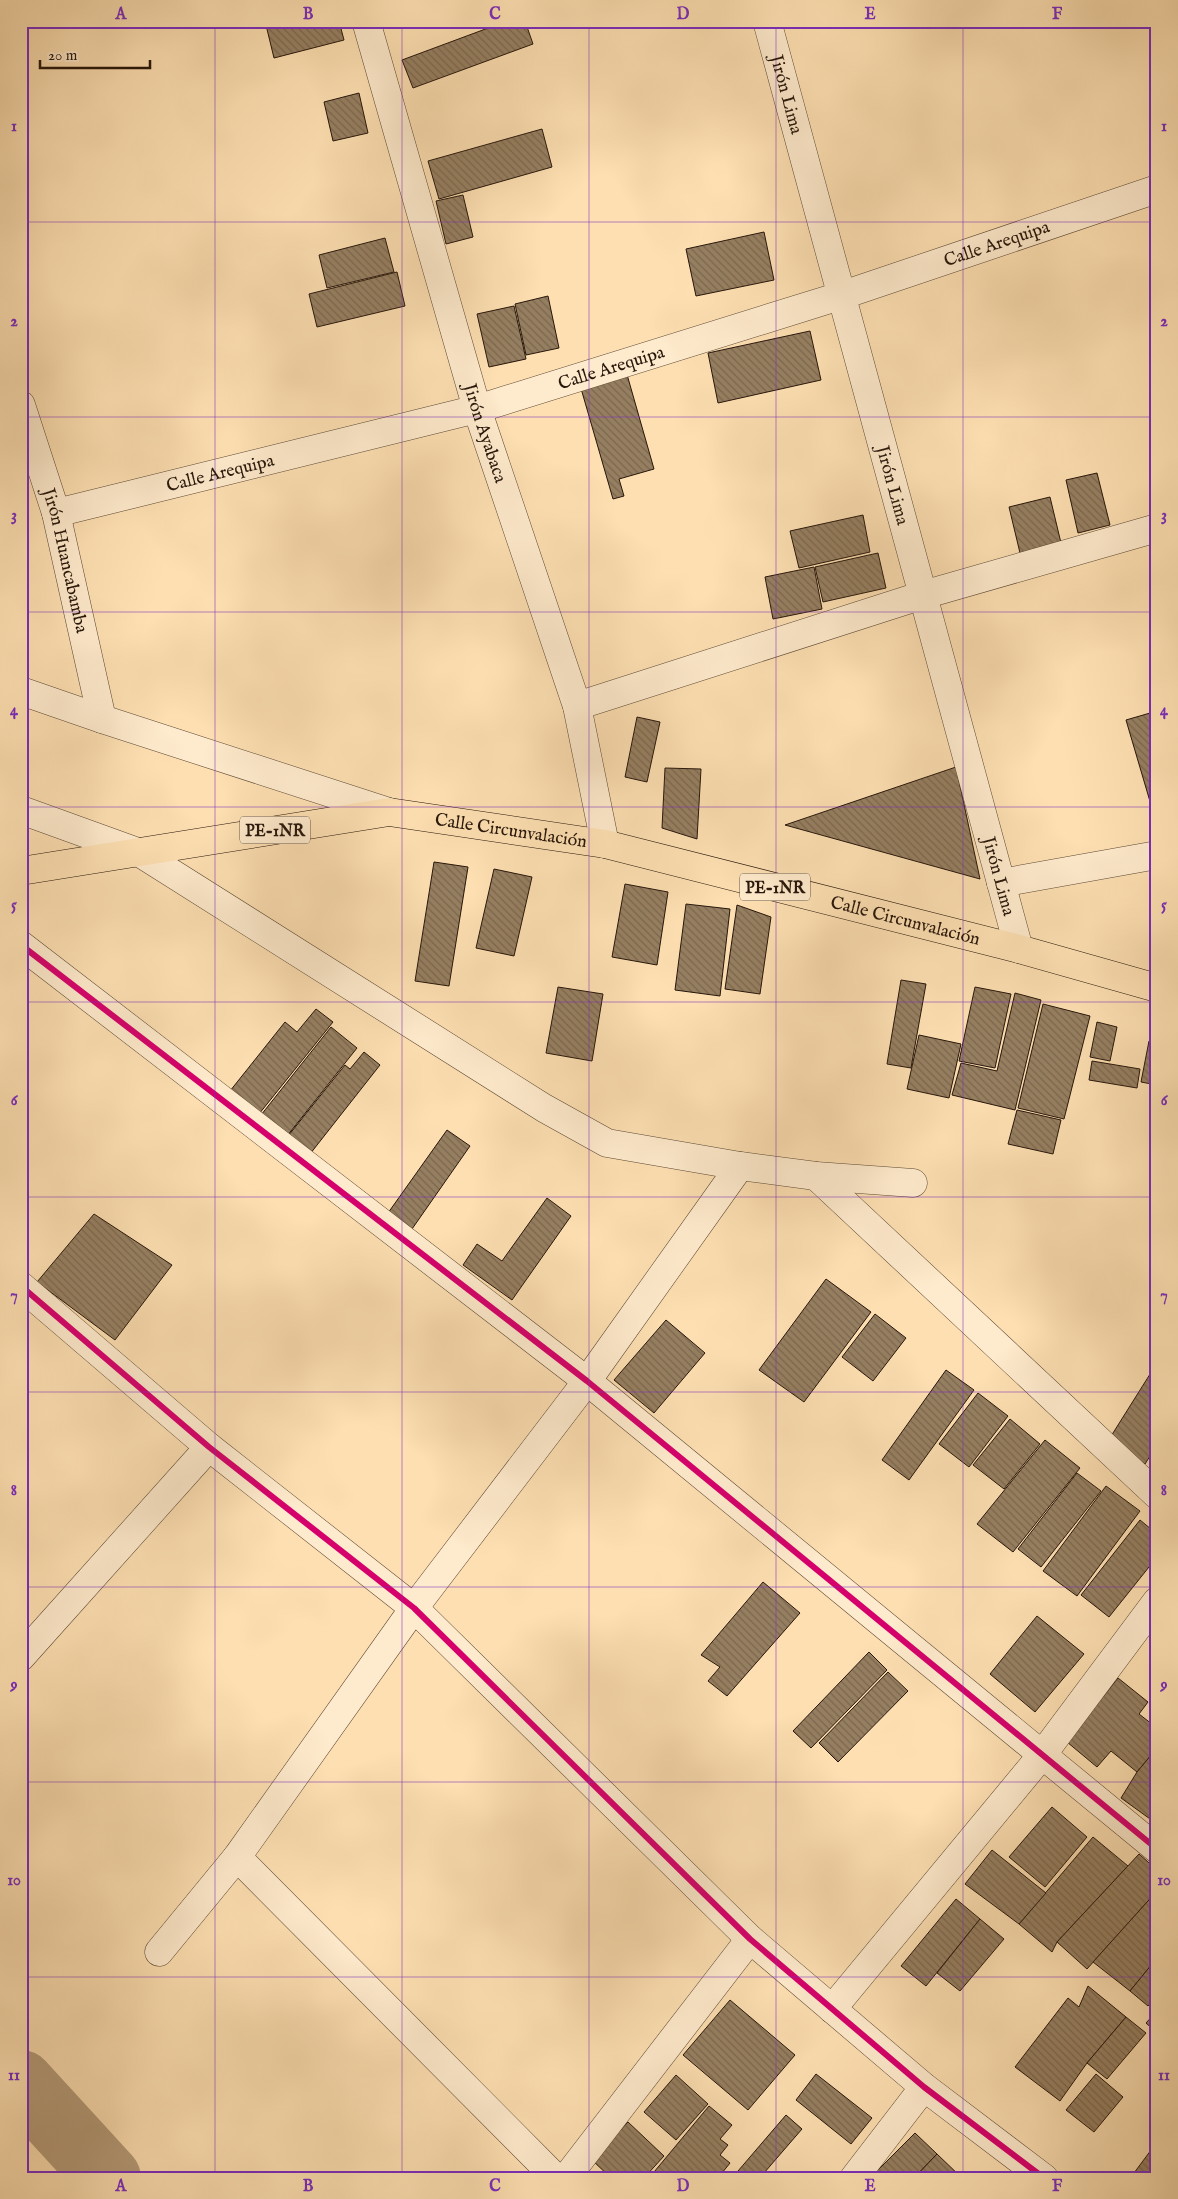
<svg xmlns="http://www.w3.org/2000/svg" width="1178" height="2199" font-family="'IM FELL English',serif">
<defs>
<pattern id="building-back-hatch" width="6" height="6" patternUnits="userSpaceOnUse" patternTransform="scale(1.25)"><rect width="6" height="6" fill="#967f61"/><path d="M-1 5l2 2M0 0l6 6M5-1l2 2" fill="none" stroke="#7a674e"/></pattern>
</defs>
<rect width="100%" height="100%" fill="#fddfb1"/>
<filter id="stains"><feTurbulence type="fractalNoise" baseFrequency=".004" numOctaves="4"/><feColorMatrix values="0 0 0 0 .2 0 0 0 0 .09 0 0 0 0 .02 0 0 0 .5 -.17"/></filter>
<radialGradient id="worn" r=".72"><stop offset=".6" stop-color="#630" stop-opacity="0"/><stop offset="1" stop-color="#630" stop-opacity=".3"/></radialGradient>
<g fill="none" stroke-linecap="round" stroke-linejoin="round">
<polyline stroke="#b49b79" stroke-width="66" points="21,2083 108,2178"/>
</g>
<g fill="url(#building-back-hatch)" stroke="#27160b">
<polygon points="265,21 339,21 344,40 274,58"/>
<polygon points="507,21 525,21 533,44 413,88 402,60"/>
<polygon points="359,93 368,133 333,141 324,102"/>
<polygon points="542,129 552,167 439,199 428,161"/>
<polygon points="463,195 473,237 446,244 436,201"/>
<polygon points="764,232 774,280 696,296 686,249"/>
<polygon points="385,238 394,272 327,288 319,255"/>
<polygon points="397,272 405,306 317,327 309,294"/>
<polygon points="548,296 559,348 526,355 515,304"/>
<polygon points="514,306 526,359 489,367 477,314"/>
<polygon points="810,331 821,380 718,403 708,353"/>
<polygon points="626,371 654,469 619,479 624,496 613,499 580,385"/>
<polygon points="1097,473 1110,525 1078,533 1066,480"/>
<polygon points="1050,497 1061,543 1020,553 1009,507"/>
<polygon points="863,515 870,552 799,568 790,531"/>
<polygon points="878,553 886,588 823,602 815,567"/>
<polygon points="814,567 822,609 773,619 765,577"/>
<polygon points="1157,711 1157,814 1154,815 1126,720"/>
<polygon points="637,717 660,722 647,782 625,777"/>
<polygon points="956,767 980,879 785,825"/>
<polygon points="665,768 701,769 697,839 662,828"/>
<polygon points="434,862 468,867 449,986 415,981"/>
<polygon points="494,869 532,877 514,956 476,948"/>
<polygon points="625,884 668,892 657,965 612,957"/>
<polygon points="686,904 730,909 720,996 675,990"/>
<polygon points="737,905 771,917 760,994 725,989"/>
<polygon points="901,980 926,984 911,1068 887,1064"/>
<polygon points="558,987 603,994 592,1061 546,1053"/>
<polygon points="975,987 1011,994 995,1068 959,1061"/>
<polygon points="1015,993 1041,1000 1015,1110 952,1095 961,1063 997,1071"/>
<polygon points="1043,1004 1090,1016 1064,1119 1018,1108"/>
<polygon points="316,1009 333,1022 259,1114 230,1091 285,1022 297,1032"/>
<polygon points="1097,1022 1117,1027 1110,1061 1090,1057"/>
<polygon points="331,1027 357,1048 287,1136 261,1115"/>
<polygon points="919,1035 961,1044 949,1098 907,1089"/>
<polygon points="1149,1041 1157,1043 1157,1085 1141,1082"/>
<polygon points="364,1052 380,1065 310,1154 288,1136 345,1065 350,1069"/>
<polygon points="1092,1061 1140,1069 1137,1088 1089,1080"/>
<polygon points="1017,1110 1061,1120 1053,1154 1008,1144"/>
<polygon points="447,1130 470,1146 412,1229 388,1213"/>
<polygon points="547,1198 571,1216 512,1300 463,1265 477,1244 502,1261"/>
<polygon points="94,1214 172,1265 115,1340 37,1282"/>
<polygon points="826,1279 871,1312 804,1402 759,1370"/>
<polygon points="875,1314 906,1338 873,1381 842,1357"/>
<polygon points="666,1320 705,1353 654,1413 614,1380"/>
<polygon points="1157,1363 1157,1445 1145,1464 1108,1441"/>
<polygon points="946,1370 974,1390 909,1480 882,1460"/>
<polygon points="978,1393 1008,1416 969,1467 939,1444"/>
<polygon points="1010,1419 1040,1444 1004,1489 973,1465"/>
<polygon points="1045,1440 1080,1468 1013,1552 977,1524"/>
<polygon points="1077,1473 1101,1491 1041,1567 1018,1549"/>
<polygon points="1106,1486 1140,1511 1077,1596 1043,1571"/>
<polygon points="1140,1520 1157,1534 1157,1557 1109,1617 1081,1595"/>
<polygon points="763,1582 800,1613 727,1696 708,1681 720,1667 701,1655"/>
<polygon points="1037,1616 1084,1654 1035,1712 990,1674"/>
<polygon points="869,1652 887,1670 811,1748 793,1731"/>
<polygon points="888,1672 908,1691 838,1762 819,1743"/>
<polygon points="1118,1678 1148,1702 1139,1714 1157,1728 1157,1748 1137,1772 1111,1751 1097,1767 1067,1742"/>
<polygon points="1157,1748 1157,1824 1121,1798 1137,1772"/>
<polygon points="1052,1807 1087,1837 1045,1887 1009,1857"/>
<polygon points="1093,1837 1128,1866 1057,1942 1052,1952 1019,1924"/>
<polygon points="992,1850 1046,1893 1019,1924 965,1884"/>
<polygon points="1139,1854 1157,1870 1157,1891 1087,1969 1057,1942"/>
<polygon points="1157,1891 1157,1958 1130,1991 1093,1962"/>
<polygon points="956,1899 980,1919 926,1986 901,1966"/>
<polygon points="980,1919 1004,1939 960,1991 937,1973"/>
<polygon points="1157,1958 1157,1996 1148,2006 1130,1991"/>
<polygon points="1088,1986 1126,2017 1087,2063 1060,2101 1015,2067 1068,1998 1079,2007"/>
<polygon points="730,2000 795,2055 748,2110 683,2055"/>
<polygon points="1157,2011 1157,2033 1146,2023"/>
<polygon points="1126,2017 1146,2033 1107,2079 1087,2063"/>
<polygon points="816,2074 872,2118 851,2144 796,2100"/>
<polygon points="1096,2074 1123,2097 1094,2132 1066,2110"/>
<polygon points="676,2075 708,2104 676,2140 644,2112"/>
<polygon points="709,2106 732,2125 720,2139 728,2145 720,2155 730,2163 718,2178 649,2178"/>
<polygon points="786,2115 802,2129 764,2173 770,2178 732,2178"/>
<polygon points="628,2122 664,2156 644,2178 611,2178 592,2160"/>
<polygon points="915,2133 937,2154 914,2178 870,2178"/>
<polygon points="1157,2142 1157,2178 1141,2178 1134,2173"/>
<polygon points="937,2154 962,2178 914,2178"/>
</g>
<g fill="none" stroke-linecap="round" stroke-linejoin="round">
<g stroke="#5c4834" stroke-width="29">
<g id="minor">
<path id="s1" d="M366,21L477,409L577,706L605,844"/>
<path id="s2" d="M767,21L1019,949"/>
<path id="s3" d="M21,405L56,513L102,719"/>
<path id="s4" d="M56,513L477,409L840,296L1157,189"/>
<polyline points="21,691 102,719 389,812"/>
<polyline points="577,706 923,595 1157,528"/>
<polyline points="21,810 140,853 544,1108 607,1143 740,1166 816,1176 913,1183"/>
<polyline points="1001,883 1157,855"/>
<polyline points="21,945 587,1381 1157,1849"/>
<polyline points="816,1176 1157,1495"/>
<polyline points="21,1286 209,1447 414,1608 750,1939 924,2087 1044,2178"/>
<polyline points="21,1657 209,1447"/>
<polyline points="237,1857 556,2178"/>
<polyline points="159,1952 237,1857 414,1608 587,1381 740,1166"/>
<polyline points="832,2009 1042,1755 1157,1601"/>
<polyline points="566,2178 750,1939"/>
<polyline points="854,2178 924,2087"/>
</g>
</g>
<g stroke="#27160b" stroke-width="29">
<g id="primary">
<path id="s5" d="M21,871L389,812L605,844L1019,949L1157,988"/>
</g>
</g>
<use href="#minor" stroke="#feeacc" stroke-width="28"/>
<use href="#primary" stroke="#fddfb1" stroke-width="28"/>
<g stroke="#feeacc" stroke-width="9">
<g id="cycleway">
<polyline points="21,945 587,1381 1157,1849"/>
<polyline points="21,1286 209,1447 414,1608 750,1939 924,2087 1044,2178"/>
</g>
</g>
<use href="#cycleway" stroke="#d6006c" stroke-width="6"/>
</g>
<path fill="none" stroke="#7b2cbf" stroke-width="1" stroke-opacity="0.55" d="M215,21V2178M402,21V2178M589,21V2178M776,21V2178M963,21V2178M21,222H1157M21,417H1157M21,612H1157M21,807H1157M21,1002H1157M21,1197H1157M21,1392H1157M21,1587H1157M21,1782H1157M21,1977H1157"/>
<g text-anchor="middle" stroke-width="4" stroke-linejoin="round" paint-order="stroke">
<g fill="#feeacc" stroke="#685645" stroke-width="1">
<rect x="240" y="816.5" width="70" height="27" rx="4"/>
<rect x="740" y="873.5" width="70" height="27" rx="4"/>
</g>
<g font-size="16" font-weight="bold" fill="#27160b">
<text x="275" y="836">PE-1NR</text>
<text x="775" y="893">PE-1NR</text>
</g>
<g font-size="18" fill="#27160b" stroke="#feeacc">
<text dy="6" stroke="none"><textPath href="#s2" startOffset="76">Jirón Lima</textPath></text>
<text dy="6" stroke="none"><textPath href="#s4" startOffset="979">Calle Arequipa</textPath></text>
<text dy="6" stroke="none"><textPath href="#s4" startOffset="574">Calle Arequipa</textPath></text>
<text dy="6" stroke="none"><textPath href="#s1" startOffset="429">Jirón Ayabaca</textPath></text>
<text dy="6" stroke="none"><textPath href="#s4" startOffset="169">Calle Arequipa</textPath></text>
<text dy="6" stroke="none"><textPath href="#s2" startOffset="481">Jirón Lima</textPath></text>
<text dy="6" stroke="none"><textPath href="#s3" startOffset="162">Jirón Huancabamba</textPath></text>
<text dy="6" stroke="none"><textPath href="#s5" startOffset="496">Calle Circunvalación</textPath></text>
<text dy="6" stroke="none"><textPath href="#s2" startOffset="886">Jirón Lima</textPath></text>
<text dy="6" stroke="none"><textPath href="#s5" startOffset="901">Calle Circunvalación</textPath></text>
</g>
</g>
<rect width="1178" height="2199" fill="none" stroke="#fddfb1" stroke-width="55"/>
<path d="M40 60v8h110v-8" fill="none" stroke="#27160b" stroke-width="2.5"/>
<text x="48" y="60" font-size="15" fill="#27160b" stroke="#feeacc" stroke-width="4" paint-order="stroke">20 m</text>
<rect x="28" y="28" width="1122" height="2144" fill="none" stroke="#7b2cbf" stroke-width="2"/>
<g font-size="16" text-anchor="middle" font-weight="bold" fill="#7b2cbf">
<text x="121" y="19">A</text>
<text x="308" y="19">B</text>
<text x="495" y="19">C</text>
<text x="683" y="19">D</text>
<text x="870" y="19">E</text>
<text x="1057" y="19">F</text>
<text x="14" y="131">1</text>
<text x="1164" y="131">1</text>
<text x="14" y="326">2</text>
<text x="1164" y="326">2</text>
<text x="14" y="520">3</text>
<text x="1164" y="520">3</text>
<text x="14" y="715">4</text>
<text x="1164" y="715">4</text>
<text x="14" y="910">5</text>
<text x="1164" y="910">5</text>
<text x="14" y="1105">6</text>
<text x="1164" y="1105">6</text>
<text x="14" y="1300">7</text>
<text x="1164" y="1300">7</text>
<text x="14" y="1495">8</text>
<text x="1164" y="1495">8</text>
<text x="14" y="1690">9</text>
<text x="1164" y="1690">9</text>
<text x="14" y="1885">10</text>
<text x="1164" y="1885">10</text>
<text x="14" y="2080">11</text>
<text x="1164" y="2080">11</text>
<text x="121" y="2191">A</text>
<text x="308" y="2191">B</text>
<text x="495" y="2191">C</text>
<text x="683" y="2191">D</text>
<text x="870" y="2191">E</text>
<text x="1057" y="2191">F</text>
</g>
<rect width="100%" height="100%" filter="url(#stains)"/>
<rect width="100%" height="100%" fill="url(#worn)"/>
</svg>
